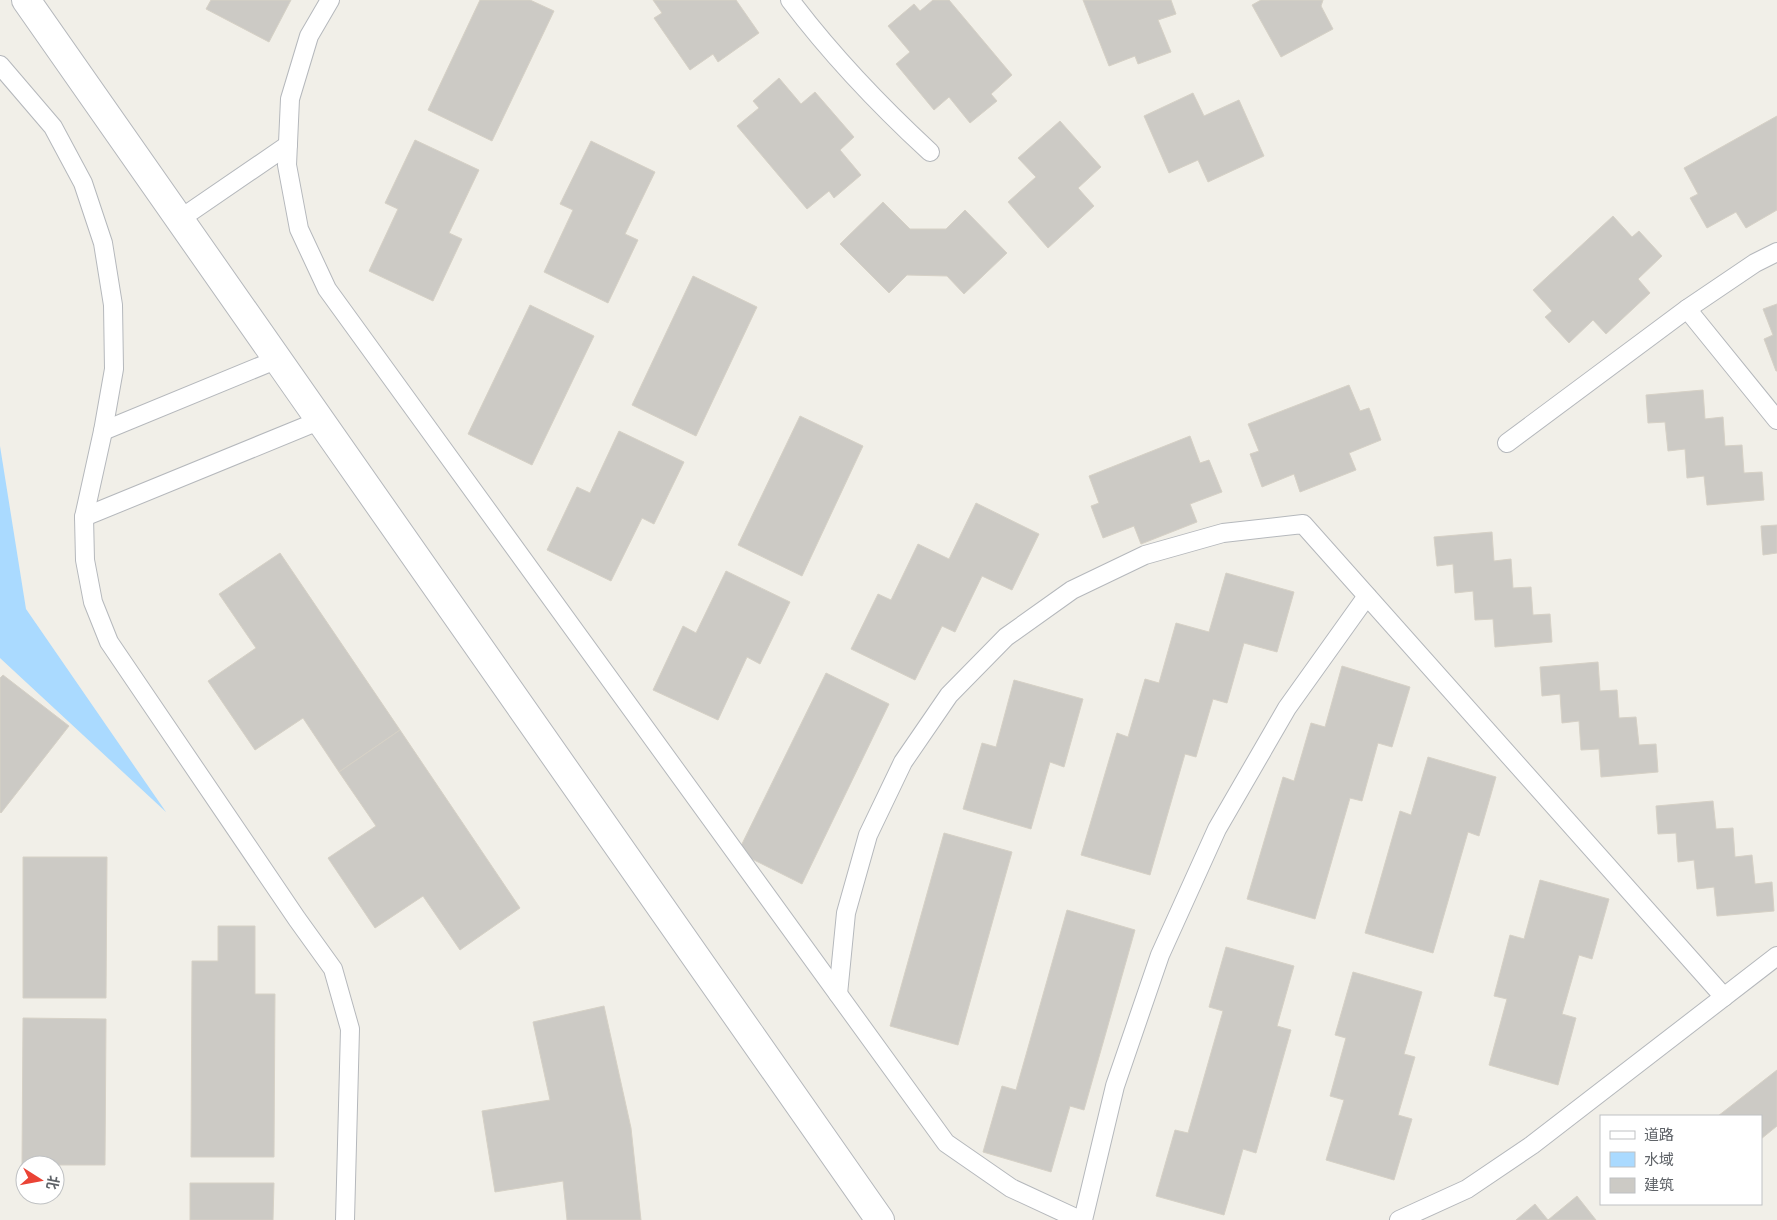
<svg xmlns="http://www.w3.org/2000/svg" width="1777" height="1220" font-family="Figtree,'Noto Sans SC',sans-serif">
<rect width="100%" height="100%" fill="#f1efe8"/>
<polygon fill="#aadaff" points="0,446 26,609 166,812 0,658"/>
<g fill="#cccac5" stroke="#d6d1c6">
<polygon points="211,0 291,0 269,42 206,9"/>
<polygon points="480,0 530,0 554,11 492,141 428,110"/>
<polygon points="653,0 736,0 759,33 718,62 713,54 690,70 654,18 662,13"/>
<polygon points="933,0 949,0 1012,75 991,94 997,101 970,123 949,97 934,110 896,64 910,52 888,26 914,4 920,11"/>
<polygon points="1083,0 1171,0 1176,14 1158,20 1171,52 1138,64 1135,56 1109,66"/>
<polygon points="1261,0 1323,0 1321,6 1333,29 1281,57 1252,5"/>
<polygon points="779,78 801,104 815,92 854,137 840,150 861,175 834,198 829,191 807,209 737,126 759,108 753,101"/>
<polygon points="1193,93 1204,116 1239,100 1264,156 1208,182 1198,160 1169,173 1144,116"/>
<polygon points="1777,116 1777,210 1746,228 1736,212 1707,228 1690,198 1698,194 1684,168"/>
<polygon points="1060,121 1101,167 1078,188 1094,206 1048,248 1008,202 1036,177 1018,158"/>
<polygon points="415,140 479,170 449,233 462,239 433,301 369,271 398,209 385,203"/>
<polygon points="591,141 655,172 625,234 638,240 608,303 544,272 573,210 560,204"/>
<polygon points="883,202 910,229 946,229 965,210 1007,253 964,294 947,276 907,275 889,293 840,244"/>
<polygon points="1613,216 1632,237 1639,231 1662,256 1638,279 1650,293 1606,334 1593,320 1569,343 1545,317 1552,311 1533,290"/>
<polygon points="693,276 757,307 696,436 632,405"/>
<polygon points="1777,304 1777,371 1776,371 1764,339 1773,335 1763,309"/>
<polygon points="530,305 594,336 532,465 468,434"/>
<polygon points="1349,385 1360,411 1369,408 1381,440 1349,453 1356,470 1300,492 1294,474 1262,487 1250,454 1259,451 1248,424"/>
<polygon points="1703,390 1705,419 1723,417 1725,446 1742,445 1744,473 1762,472 1764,500 1707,505 1704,476 1687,478 1685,449 1668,451 1665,422 1648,423 1646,395"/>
<polygon points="800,416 863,446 802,576 738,545"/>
<polygon points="619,431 684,462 654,524 642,518 611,581 547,550 577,487 590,493"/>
<polygon points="1190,436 1200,463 1209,460 1222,492 1190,504 1197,522 1141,544 1134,526 1103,538 1091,506 1099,503 1089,476"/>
<polygon points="976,503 1039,534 1012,590 982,576 955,632 942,626 915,680 851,649 878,594 891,600 918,544 949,559"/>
<polygon points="1777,525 1777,553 1763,555 1761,526"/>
<polygon points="1492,532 1494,561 1511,559 1513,588 1531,587 1533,615 1550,614 1552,642 1495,647 1493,619 1475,620 1473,591 1455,593 1453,564 1437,566 1434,537"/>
<polygon points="280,553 400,730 339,772 303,718 255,750 208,681 256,648 219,594"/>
<polygon points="726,571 790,602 760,664 747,657 718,720 653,690 683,626 696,633"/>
<polygon points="1226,573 1294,592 1277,652 1244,643 1227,703 1213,699 1196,757 1185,754 1150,875 1081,855 1117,733 1128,737 1145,679 1159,683 1176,623 1209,632"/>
<polygon points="1598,662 1600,691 1617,690 1619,718 1636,717 1639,745 1656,744 1658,772 1601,777 1599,749 1581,750 1579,721 1562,723 1560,694 1542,696 1540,667"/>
<polygon points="1342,666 1410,687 1392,747 1378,743 1362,801 1350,798 1315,919 1247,899 1283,777 1294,781 1311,723 1325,727"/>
<polygon points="826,673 889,704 802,884 738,852"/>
<polygon points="3,675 69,726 1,813 0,812 0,678"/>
<polygon points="1014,680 1083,699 1064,767 1050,762 1031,829 963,809 982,743 996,747"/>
<polygon points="400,730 520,908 460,950 423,896 375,928 328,858 376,826 339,772"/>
<polygon points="1428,757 1496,777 1479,836 1468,832 1433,953 1365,933 1400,811 1411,815"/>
<polygon points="1713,801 1716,829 1733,828 1735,857 1752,855 1755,884 1772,882 1774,911 1717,916 1714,887 1697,889 1694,860 1678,862 1676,833 1658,834 1656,806"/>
<polygon points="944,833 1012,852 958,1045 890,1026"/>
<polygon points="23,857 107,857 106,998 23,998"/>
<polygon points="1540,880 1609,899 1592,959 1579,955 1562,1014 1576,1018 1558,1085 1489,1065 1507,999 1494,996 1510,935 1524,939"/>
<polygon points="1067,910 1135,930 1084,1110 1070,1106 1051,1172 983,1152 1002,1086 1016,1090"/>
<polygon points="218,926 255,926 255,994 275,994 274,1157 191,1157 192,961 218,961"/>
<polygon points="1226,947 1294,966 1277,1026 1291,1030 1256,1153 1243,1149 1224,1215 1156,1196 1175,1130 1188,1133 1223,1011 1209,1007"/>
<polygon points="1353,972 1422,992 1404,1054 1415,1057 1398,1115 1412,1119 1394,1180 1326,1160 1344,1100 1330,1096 1346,1038 1335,1035"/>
<polygon points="604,1006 631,1128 641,1220 567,1220 563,1181 495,1192 482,1111 550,1100 533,1022"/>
<polygon points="23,1018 106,1019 105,1165 22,1165"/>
<polygon points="1777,1070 1777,1126 1761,1139 1761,1116 1718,1116"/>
<polygon points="190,1183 274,1183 273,1220 190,1220"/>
<polygon points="1577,1196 1596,1220 1516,1220 1535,1204 1548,1220"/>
</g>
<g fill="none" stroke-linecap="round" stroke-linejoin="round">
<g stroke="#b5b8bc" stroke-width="20">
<g id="lane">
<polyline points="330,0 309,36 290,99 287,165 299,229 327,289 946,1143 1011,1188 1080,1220"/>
<path d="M790,0C833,57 877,103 930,152"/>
<polyline points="0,65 53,127 83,183 103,243 113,305 114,369 103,431 84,517 85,560 93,602 109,642 297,919 333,969 350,1029 345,1220"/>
<polyline points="180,219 288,145"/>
<polyline points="1687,309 1777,420"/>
<polyline points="103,431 278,359"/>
<polyline points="1507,443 1687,309 1755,263 1777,252"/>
<polyline points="84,517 321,420"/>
<polyline points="838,994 846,913 868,835 903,762 949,695 1006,637 1072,590 1145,555 1223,533 1303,524 1724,997"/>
<polyline points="1083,1220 1115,1086 1160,955 1217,829 1287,708 1367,596"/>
<polyline points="1399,1220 1467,1189 1532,1145 1777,956"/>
</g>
</g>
<g stroke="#b5b8bc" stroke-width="30">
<polyline id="street" points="26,0 880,1220"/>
</g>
<use href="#lane" stroke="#fff" stroke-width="18"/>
<use href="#street" stroke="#fff" stroke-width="28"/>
</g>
<rect x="1600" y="1115" width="162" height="90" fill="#ffffff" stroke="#bfc1c3"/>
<rect x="1610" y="1131" width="25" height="8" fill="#ffffff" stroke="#bfc1c3"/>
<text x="1644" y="1140" font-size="15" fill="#5f6368">道路</text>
<rect x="1610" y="1152" width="25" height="15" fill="#aadaff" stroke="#bfc1c3"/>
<text x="1644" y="1165" font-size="15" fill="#5f6368">水域</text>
<rect x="1610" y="1178" width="25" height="15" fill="#cccac5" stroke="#bfc1c3"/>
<text x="1644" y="1190" font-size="15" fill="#5f6368">建筑</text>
<g transform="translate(40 1180) rotate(101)"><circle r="24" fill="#ffffff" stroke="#bfc1c3"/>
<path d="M0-4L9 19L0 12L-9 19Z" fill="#ea4335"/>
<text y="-8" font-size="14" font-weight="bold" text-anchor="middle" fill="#5f6368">北</text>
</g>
</svg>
